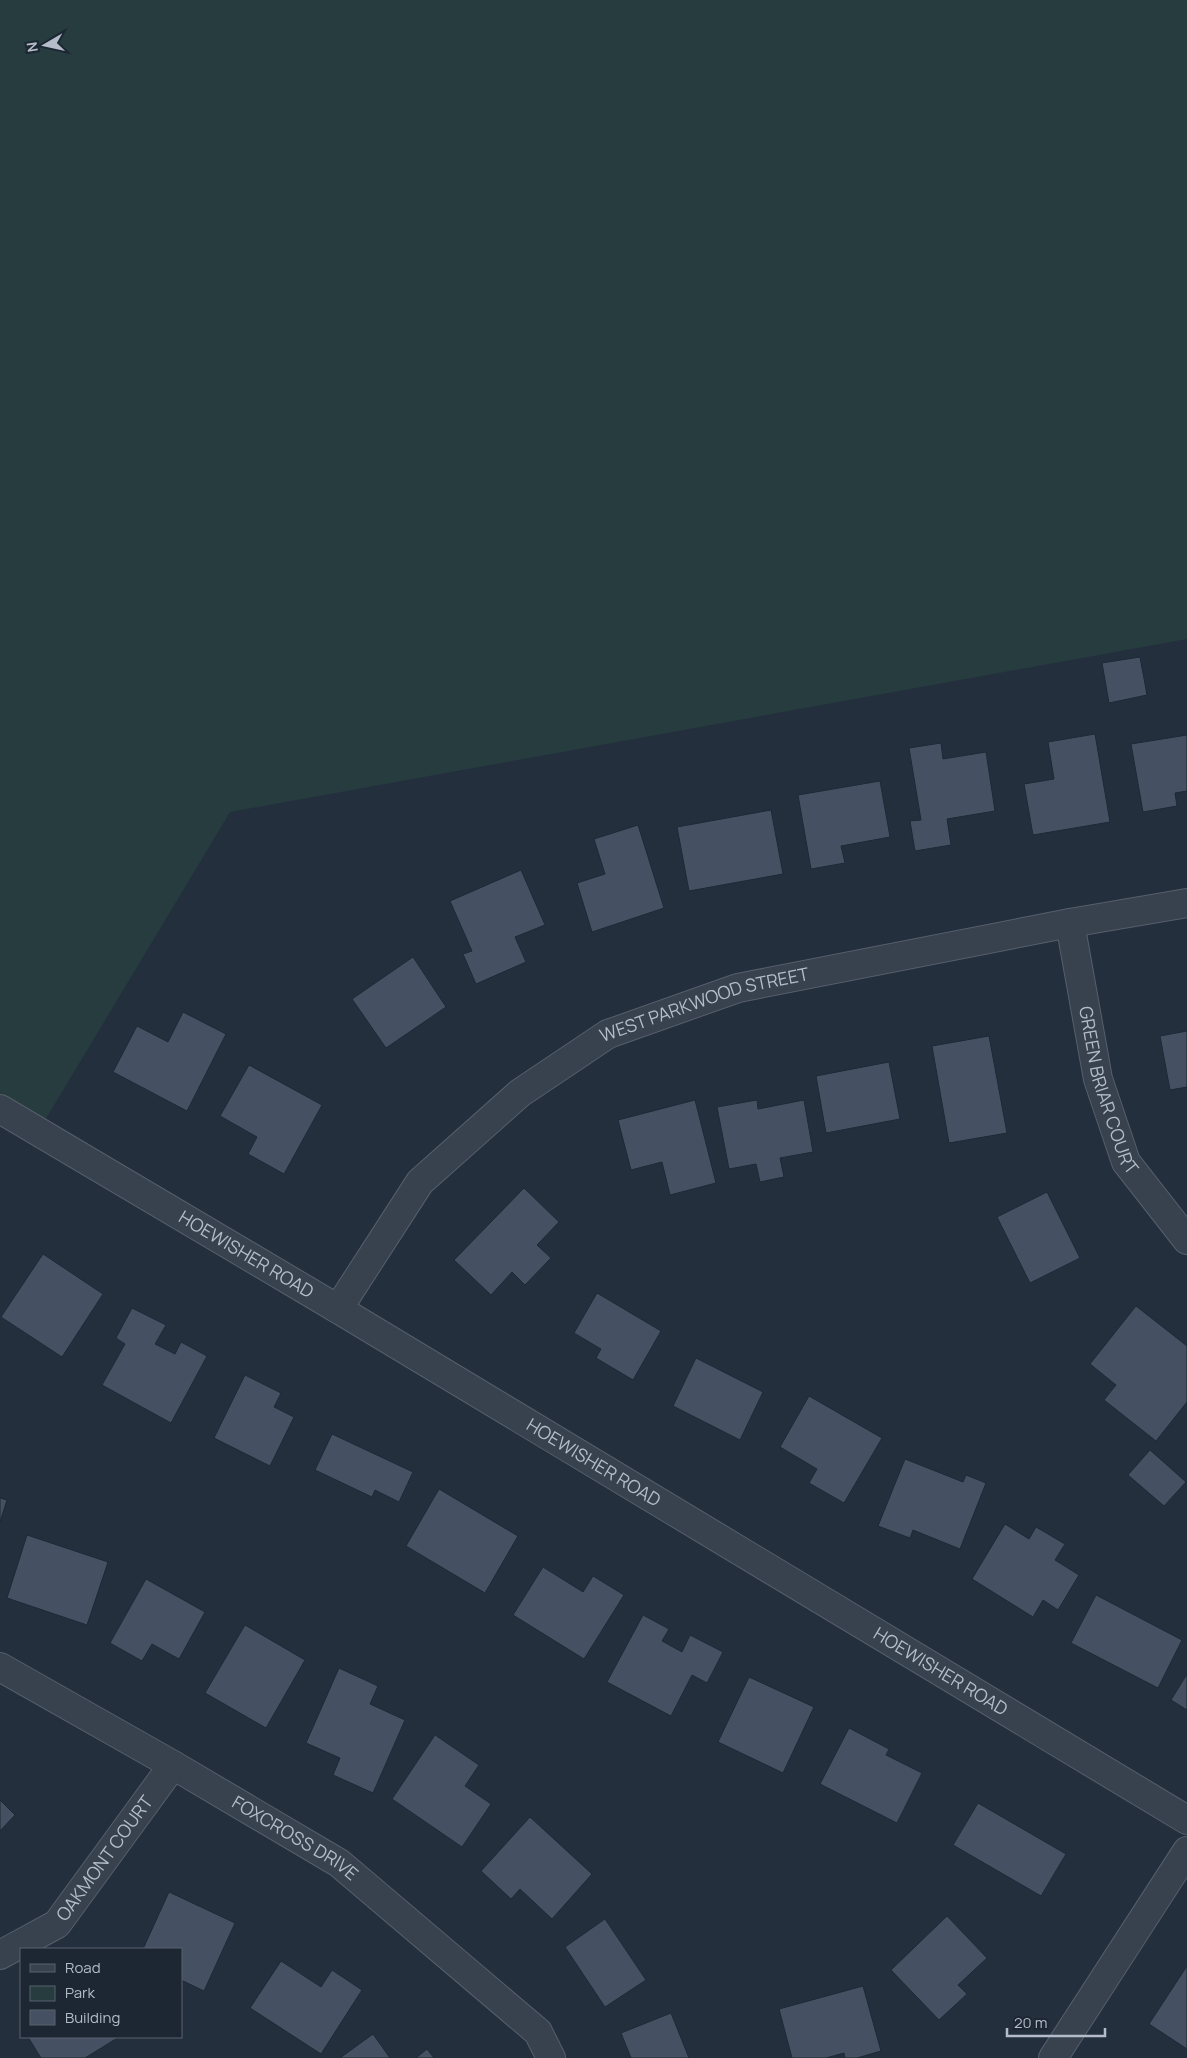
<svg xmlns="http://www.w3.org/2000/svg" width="1187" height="2058" font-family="Manrope,sans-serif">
<rect width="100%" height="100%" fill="#242f3e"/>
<polygon fill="#263c3f" points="0,0 1187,0 1187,639 230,812 38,1132 0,1109"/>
<g fill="#455162" stroke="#1f2835">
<polygon points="1140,657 1147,695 1109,703 1102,663"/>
<polygon points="1095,734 1110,822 1033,835 1024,784 1054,779 1048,742"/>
<polygon points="1187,735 1187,791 1175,793 1177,806 1143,812 1131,744"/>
<polygon points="941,743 943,759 986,752 995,811 947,819 951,845 915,851 910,821 921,820 909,748"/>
<polygon points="880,781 890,837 841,846 845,863 811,869 798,795"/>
<polygon points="771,810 783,874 689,891 677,827"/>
<polygon points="638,825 664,908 592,932 577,883 605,874 594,839"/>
<polygon points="521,870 545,925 515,937 526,962 476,984 463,954 472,951 450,901"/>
<polygon points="413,957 446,1007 386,1048 352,999"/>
<polygon points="183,1012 226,1034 187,1111 113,1072 137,1026 168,1042"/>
<polygon points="1187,1031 1187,1087 1170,1090 1160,1036"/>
<polygon points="989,1036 1007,1133 949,1143 932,1046"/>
<polygon points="889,1062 900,1119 826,1133 816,1076"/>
<polygon points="249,1065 322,1105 284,1174 248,1154 257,1137 220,1116"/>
<polygon points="695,1100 716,1183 670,1195 662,1162 631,1170 618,1120"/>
<polygon points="757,1100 758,1109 804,1100 813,1152 780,1158 784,1177 760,1182 756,1164 729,1169 717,1107"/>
<polygon points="524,1188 559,1222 537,1245 551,1258 525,1285 512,1272 491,1295 454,1260"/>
<polygon points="1047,1192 1080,1258 1030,1283 997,1217"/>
<polygon points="43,1254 103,1294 62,1357 1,1317"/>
<polygon points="597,1293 661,1331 633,1380 596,1358 601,1349 574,1333"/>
<polygon points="1136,1306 1187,1346 1187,1402 1156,1441 1104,1400 1116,1385 1090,1364"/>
<polygon points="132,1308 166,1325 155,1344 175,1354 181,1342 207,1356 171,1423 102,1385 125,1344 116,1338"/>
<polygon points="696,1358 763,1392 740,1440 673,1406"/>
<polygon points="245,1375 281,1393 274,1407 294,1417 270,1466 214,1438"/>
<polygon points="809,1396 882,1438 844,1503 809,1483 817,1469 780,1447"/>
<polygon points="332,1434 413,1472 399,1502 375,1490 372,1497 315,1470"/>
<polygon points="1150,1450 1186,1482 1164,1506 1128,1475"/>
<polygon points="905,1459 963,1482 966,1475 986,1483 960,1549 913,1530 910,1538 878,1526"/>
<polygon points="439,1489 518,1536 485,1593 406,1546"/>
<polygon points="0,1498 7,1500 0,1522"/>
<polygon points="1005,1524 1029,1539 1036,1527 1065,1544 1055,1560 1079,1575 1058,1610 1043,1600 1033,1617 972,1579"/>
<polygon points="27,1535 108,1562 87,1625 7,1598"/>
<polygon points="543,1567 583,1592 593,1576 624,1595 584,1659 513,1615"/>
<polygon points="146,1579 205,1612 179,1659 152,1644 142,1661 110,1643"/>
<polygon points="1096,1595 1182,1640 1158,1688 1071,1643"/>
<polygon points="643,1615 669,1629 662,1641 682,1652 690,1635 723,1652 707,1683 692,1675 671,1716 607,1682"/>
<polygon points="245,1625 305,1660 266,1728 205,1693"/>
<polygon points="339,1668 378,1686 370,1704 405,1720 373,1793 333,1775 340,1758 306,1743"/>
<polygon points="1187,1674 1187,1710 1171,1700"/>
<polygon points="749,1677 814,1707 783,1773 718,1742"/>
<polygon points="849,1728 889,1749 886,1755 922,1773 897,1823 820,1784"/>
<polygon points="435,1735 479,1765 465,1786 491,1804 462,1847 392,1799"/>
<polygon points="0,1800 15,1815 0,1831"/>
<polygon points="978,1803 1066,1854 1041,1896 953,1845"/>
<polygon points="530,1817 592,1874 552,1919 520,1889 511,1899 481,1871"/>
<polygon points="169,1892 235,1923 204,1991 181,1980 181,1949 143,1949"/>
<polygon points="947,1916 987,1958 958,1985 967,1994 939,2020 891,1970"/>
<polygon points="605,1919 646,1980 605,2007 565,1947"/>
<polygon points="281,1961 321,1987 332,1970 362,1990 321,2054 250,2008"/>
<polygon points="1187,1966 1187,2049 1149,2024"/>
<polygon points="863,1986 881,2051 857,2058 845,2058 844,2053 826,2058 792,2058 779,2009"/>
<polygon points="671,2013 689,2058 631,2058 621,2033"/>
<polygon points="373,2034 390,2058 340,2058"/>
<polygon points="28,2037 119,2037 85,2058 41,2058"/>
<polygon points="427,2049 434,2058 416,2058"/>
</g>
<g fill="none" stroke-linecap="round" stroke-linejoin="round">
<g stroke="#565f6c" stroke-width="30">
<g id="street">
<path id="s1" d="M1070,923L1098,1079L1126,1162L1187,1240"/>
<path id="s2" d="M0,1109L338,1309L1187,1820"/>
<path id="s3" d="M338,1309L420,1182L520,1093L608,1034L738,988L1070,923L1187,903"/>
<path id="s4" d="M0,1667L173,1765L339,1863L538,2032L551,2058"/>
<path id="s5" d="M0,1955L57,1924L173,1765"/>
<polyline points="1053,2058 1187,1851"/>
</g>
</g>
<use href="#street" stroke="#38414e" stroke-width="28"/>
</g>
<g text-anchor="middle" stroke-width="4" stroke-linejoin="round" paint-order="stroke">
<g font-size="18" fill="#b4bcc9" stroke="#1d2633">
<text dy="6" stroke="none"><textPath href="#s3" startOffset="492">WEST PARKWOOD STREET</textPath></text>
<text dy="6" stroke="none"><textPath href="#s1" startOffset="172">GREEN BRIAR COURT</textPath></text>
<text dy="6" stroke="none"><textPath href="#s2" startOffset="286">HOEWISHER ROAD</textPath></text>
<text dy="6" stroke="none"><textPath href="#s2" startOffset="691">HOEWISHER ROAD</textPath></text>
<text dy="6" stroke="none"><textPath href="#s2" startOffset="1096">HOEWISHER ROAD</textPath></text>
<text dy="6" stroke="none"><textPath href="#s4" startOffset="341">FOXCROSS DRIVE</textPath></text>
<text dy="6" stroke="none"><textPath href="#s5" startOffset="146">OAKMONT COURT</textPath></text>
</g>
</g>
<rect x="20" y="1948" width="162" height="90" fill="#1d2633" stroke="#59626f"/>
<rect x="30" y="1964" width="25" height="8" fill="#38414e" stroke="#59626f"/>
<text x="65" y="1973" font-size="15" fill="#b4bcc9">Road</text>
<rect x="30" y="1986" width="25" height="15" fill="#263c3f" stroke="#59626f"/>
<text x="65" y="1998" font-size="15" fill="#b4bcc9">Park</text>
<rect x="30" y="2010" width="25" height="15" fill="#455162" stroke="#59626f"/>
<text x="65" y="2023" font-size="15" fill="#b4bcc9">Building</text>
<g transform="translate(45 45) rotate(261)" stroke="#1d2633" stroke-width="4" paint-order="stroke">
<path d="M0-4L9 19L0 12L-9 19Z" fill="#b4bcc9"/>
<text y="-8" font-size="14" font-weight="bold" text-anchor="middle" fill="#b4bcc9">N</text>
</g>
<path d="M1007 2028v8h98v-8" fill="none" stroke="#b4bcc9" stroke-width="2.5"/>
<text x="1014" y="2028" font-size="15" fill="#b4bcc9" stroke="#1d2633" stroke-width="4" paint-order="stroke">20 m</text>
</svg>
